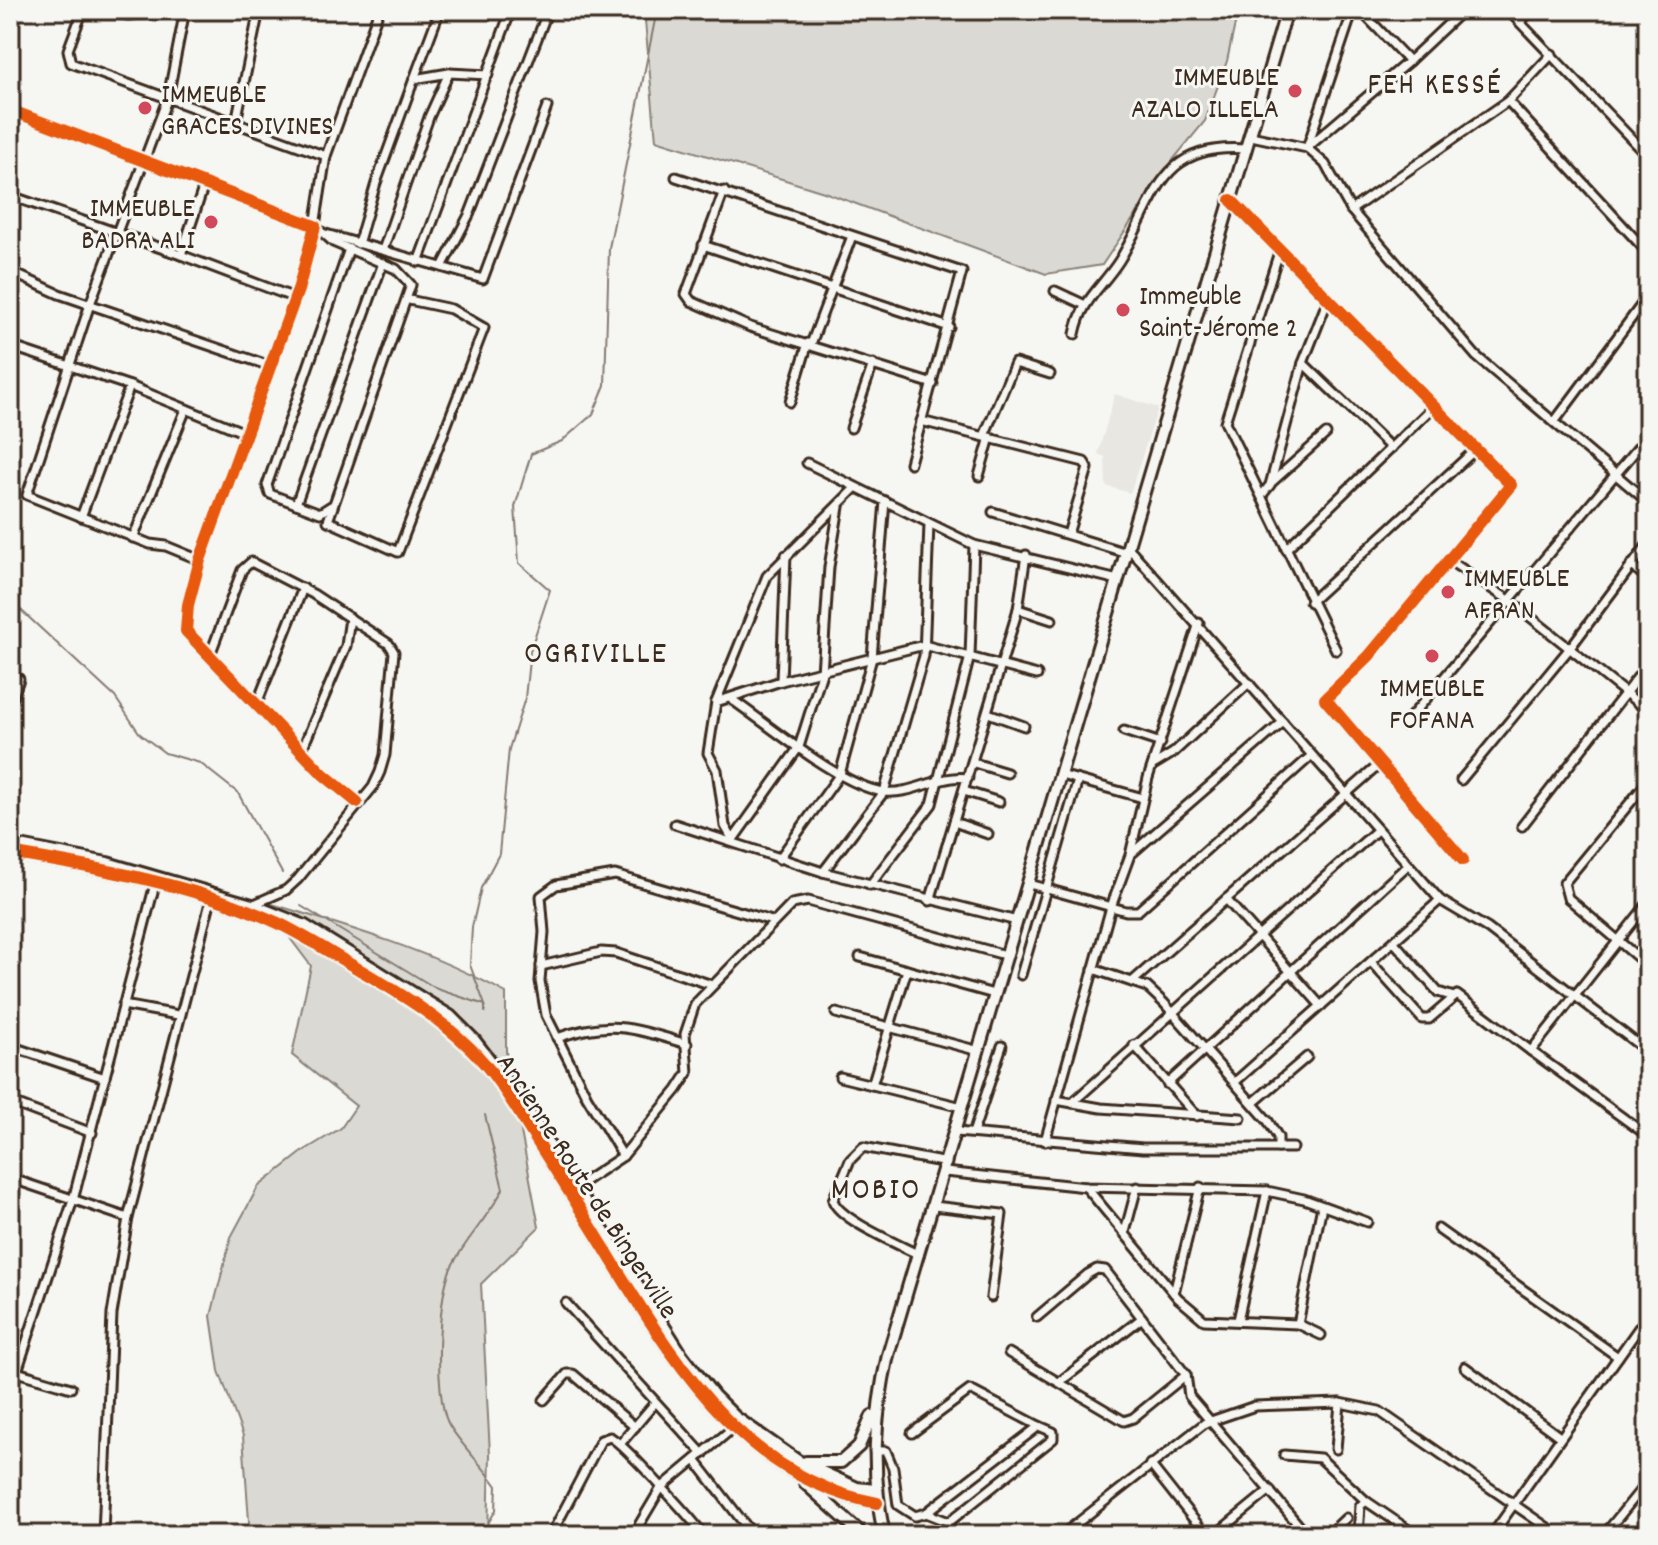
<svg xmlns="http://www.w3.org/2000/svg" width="1658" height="1545" font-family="Dekko,sans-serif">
<rect width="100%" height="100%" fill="#f6f6f2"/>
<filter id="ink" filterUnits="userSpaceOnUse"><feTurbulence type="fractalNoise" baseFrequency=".0125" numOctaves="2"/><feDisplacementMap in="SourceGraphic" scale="16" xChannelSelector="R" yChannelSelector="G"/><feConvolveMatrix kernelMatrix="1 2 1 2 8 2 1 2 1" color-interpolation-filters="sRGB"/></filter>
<g filter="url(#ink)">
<polygon fill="#e8e7e2" points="1115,394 1158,408 1130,493 1106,486 1105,457 1098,454"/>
<g fill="#dad9d3" stroke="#8a8278" stroke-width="2">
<polygon points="644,10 1238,10 1227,61 1205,121 1172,161 1102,265 1046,274 824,192 656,140"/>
<path d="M262,901C346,926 429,950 506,993V1052L539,1227L481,1284L490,1454L488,1535H250L243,1436L219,1371L211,1316L231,1237L258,1187L305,1150L341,1128L356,1106L292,1055L311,966Z"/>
</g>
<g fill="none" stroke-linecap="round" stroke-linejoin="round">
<g stroke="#857a71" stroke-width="2">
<polyline points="10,600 115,697 140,734 165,753 200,763 238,793 282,873"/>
<polyline points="301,906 437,989 485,1005 485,1012"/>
<polyline points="485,1005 470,965 472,927 481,888 499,854 509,749 525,698 530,651 550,590 519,563 515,507 531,454 562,441 593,414 605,385 609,248 657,10"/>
<path d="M481,1535L496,1510L497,1486C483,1466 459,1443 448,1423C434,1395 437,1293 452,1266C466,1239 489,1216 503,1189L485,1115"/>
</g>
<g stroke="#3b2a1e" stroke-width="13">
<g id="street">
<polyline points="83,10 68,50 71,63 326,156"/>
<polyline points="87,10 128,15 216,10"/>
<polyline points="185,10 168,97 90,304 27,495 150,544 166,546 200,560"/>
<polyline points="379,10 326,156 315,226 333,242 396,269 411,285 328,521 398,552 484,328 451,309 409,300"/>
<polyline points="1508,10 1648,156"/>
<polyline points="1520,21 1533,10"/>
<polyline points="1552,54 1508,101 1648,253"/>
<polyline points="414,79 440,10"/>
<polyline points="10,110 315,226 298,290 200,560 188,605 186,631 323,774 357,802"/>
<polyline points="236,122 259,10"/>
<polyline points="1251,136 1307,148 1325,164 1351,210 1476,356 1648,502"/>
<polyline points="1309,146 1409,61 1463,10"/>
<polyline points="1307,148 1352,13 1363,13 1409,61"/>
<polyline points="10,176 14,197 11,272 59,294 270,366"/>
<polyline points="676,177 962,272 910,463"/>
<polyline points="204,185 181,255 295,298"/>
<polyline points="724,191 686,294 691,301 750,327 933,384"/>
<polyline points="14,197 181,255"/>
<polyline points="1231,200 1511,485 1369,656 1325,699 1463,860"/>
<polyline points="1351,210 1508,101"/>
<polyline points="326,234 483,279 547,107"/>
<polyline points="358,244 376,183 414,79 449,73"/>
<polyline points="703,245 949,327"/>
<polyline points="383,250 429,117 449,73 488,75"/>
<polyline points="1279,252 1225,422 1336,650"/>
<polyline points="418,262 511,10"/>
<polyline points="442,267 470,213 548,10"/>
<polyline points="1055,291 1083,304"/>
<polyline points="10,295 11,272"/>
<path d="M1075,334C1082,299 1100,290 1119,261C1156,202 1157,142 1246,149"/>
<polyline points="811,344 852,236"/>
<polyline points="10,346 130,386 245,433"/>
<polyline points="1303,363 1391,448"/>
<polyline points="790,402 808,343"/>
<polyline points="921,421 1084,462 1088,468 1068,534"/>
<polyline points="1555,421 1648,296"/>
<polyline points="851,428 873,364"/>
<polyline points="984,436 1015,363 1050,374"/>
<polyline points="807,463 974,545 1118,580"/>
<polyline points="979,476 990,437"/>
<polyline points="1271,483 1326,434"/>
<polyline points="1262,495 1270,485 1303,363 1327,302"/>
<polyline points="296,504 383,263"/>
<polyline points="331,506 320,513 270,494 267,485 349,249"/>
<polyline points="993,512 1127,553"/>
<polyline points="81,517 130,386"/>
<polyline points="133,538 186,409"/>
<polyline points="1129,548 1440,900 1487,928 1648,1052"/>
<polyline points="1286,549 1433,407"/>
<polyline points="1447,559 1509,600 1648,711"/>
<polyline points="1631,565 1648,579"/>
<polyline points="1310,602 1476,449"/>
<polyline points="1018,609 1052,620"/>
<polyline points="210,655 242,570 251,562 313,594 389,644 394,652 385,755 380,772 373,787 298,879 286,890 252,905"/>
<polyline points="781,681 786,555"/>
<path d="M731,699C768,724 840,786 884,792C913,795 939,774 968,778"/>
<polyline points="716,702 781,681 924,645 1037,675"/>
<polyline points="10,705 19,679"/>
<polyline points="256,706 303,588"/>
<polyline points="988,713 1024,726"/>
<polyline points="1404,725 1648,436"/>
<polyline points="1124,731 1161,743"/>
<polyline points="301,752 346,646 350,618"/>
<polyline points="974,763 1007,773"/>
<polyline points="1155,764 1173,753 1249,683"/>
<polyline points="1061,775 1143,798"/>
<polyline points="1461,780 1570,648 1648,544"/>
<polyline points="1648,781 1564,883 1568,898 1648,966"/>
<polyline points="964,791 999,802"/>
<polyline points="954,822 988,834"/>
<polyline points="675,824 823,872 1017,921"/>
<polyline points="1522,826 1648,664"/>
<polyline points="733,840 725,826 717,770 708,753 716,702 767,576 854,489"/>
<polyline points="732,841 799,747 822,673 829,567 839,507"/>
<polyline points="1131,854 1283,722"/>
<polyline points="779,859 840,774 872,658 885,501"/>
<polyline points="823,872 884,792 924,656 929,524"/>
<polyline points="1029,884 1126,911 1138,911 1311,756"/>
<polyline points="870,885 932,804 970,656 974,545"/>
<polyline points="1226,899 1321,1006"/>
<polyline points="930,901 1018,609 1026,555"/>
<polyline points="1648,903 1531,1051 1648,1136"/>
<polyline points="1394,942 1438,992 1454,997"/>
<polyline points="860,957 994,994"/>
<polyline points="1371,962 1422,1019 1429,1019 1457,995 1531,1051"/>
<polyline points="541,966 601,952 616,953 712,985"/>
<polyline points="1093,969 1147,987 1164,1003 1268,1121 1278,1137 1278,1148"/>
<polyline points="1021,975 1078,780"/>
<polyline points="1132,982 1380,764"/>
<polyline points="123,1005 178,1015"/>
<polyline points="836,1013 979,1051"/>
<path d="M557,1038C611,1019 633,1028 687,1044"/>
<polyline points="1134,1045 1197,1116"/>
<polyline points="10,1046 105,1078"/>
<polyline points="840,1077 962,1107"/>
<polyline points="1235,1082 1440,900"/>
<polyline points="1167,1084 1408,865"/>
<polyline points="872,1085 907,970"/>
<polyline points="1056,1100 1101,1108 1241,1118"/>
<polyline points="10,1102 92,1133"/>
<polyline points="1072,1103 1376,831"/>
<polyline points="1253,1103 1307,1057"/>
<polyline points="956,1132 1143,1148 1293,1148"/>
<polyline points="973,1133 1002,1046"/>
<polyline points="1045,1141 1111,907 1130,855 1148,778 1199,623"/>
<polyline points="623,1156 587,1097 546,1015 540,981 544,932 541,896 556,885 615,875 772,921"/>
<polyline points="945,1172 1086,1187 1267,1191 1304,1199 1367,1222"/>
<polyline points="10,1178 128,1218"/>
<polyline points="1086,1187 1178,1298 1204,1320 1298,1324 1321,1335"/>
<polyline points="573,1189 623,1156 677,1090 688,1073 685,1034 695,1004 792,904 808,901 1005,955"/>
<polyline points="934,1206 1002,1214 991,1297"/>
<polyline points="1438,1229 1618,1357"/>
<polyline points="1125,1232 1137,1187"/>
<path d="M919,1255C900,1245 838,1219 833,1200L850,1160L863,1147L947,1163"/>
<polyline points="1174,1293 1200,1187"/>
<polyline points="566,1303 703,1454"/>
<polyline points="1037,1317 1088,1274 1097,1269 1105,1270 1186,1375 1189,1396 1307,1535"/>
<polyline points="1238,1320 1267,1191"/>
<polyline points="1298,1324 1322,1206"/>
<polyline points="1009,1353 1124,1421 1133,1418 1186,1375"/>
<polyline points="1465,1367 1560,1437"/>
<polyline points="10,1370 71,1388"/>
<polyline points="1061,1381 1142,1318"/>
<polyline points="10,1393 73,1200 155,884"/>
<polyline points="544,1400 567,1374 573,1374 635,1427"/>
<polyline points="621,1443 654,1404"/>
<polyline points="1336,1449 1340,1403"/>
<polyline points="874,1451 886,1451 893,1468 898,1505 915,1516 926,1513 1039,1426 970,1390 912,1433"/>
<polyline points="1284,1455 1320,1458 1366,1501"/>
<polyline points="695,1460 753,1535"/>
<polyline points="1150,1464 1206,1535"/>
<polyline points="926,1513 949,1522 1053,1439 1053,1432 1039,1426"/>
<polyline points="103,1535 112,1314 128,1218 211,899"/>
<path d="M551,1535L601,1440L610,1437C622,1442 688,1515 699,1529L697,1535"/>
<polyline points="633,1535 661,1488 733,1428"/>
<polyline points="1062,1535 1205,1423 1255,1406 1340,1403 1379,1411 1558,1535"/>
<polyline points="1215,1535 1270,1490"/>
<polyline points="1328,1535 1346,1518"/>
<polyline points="1358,1535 1360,1506 1366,1501 1416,1535"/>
<polyline points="1492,1535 1648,1315"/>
<polyline points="1604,1535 1648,1481"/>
</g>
</g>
<g stroke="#3b2a1e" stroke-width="16">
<g id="secondary">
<polyline points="10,844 107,863 252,905 305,926 450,1016 474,1040 519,1098 682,1355 714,1396 735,1417 798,1461 857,1488 875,1490"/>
<path d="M10,853C99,868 196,885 278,923C307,937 334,955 362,971C401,994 437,1016 470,1048C497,1074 517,1110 537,1141C565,1185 593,1229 620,1274C682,1375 752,1480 877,1503"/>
<polyline points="806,1462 841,1462 859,1446 872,1416"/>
<polyline points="805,1483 863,1535"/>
<path d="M884,1535C871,1472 874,1417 888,1355L1287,10"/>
</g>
</g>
<use href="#street" stroke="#f6f6f2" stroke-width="7"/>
<use href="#secondary" stroke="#f6f6f2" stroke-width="10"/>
<g stroke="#f6f6f2" stroke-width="17">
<g id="cycleway">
<polyline points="10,110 315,226 298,290 200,560 188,605 186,631 323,774 357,802"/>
<polyline points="1231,200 1511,485 1369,656 1325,699 1463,860"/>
<path d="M10,853C99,868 196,885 278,923C307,937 334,955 362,971C401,994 437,1016 470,1048C497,1074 517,1110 537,1141C565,1185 593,1229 620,1274C682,1375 752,1480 877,1503"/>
</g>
</g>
<use href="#cycleway" stroke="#e8590c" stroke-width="12"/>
</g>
</g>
<g fill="#d1495b" stroke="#f6f6f2" stroke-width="3">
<circle cx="1295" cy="91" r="8"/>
<circle cx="145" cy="108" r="8"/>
<circle cx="211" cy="222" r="8"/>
<circle cx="1123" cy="310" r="8"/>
<circle cx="1448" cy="592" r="8"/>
<circle cx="1432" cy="656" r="8"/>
</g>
<g text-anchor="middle" stroke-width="6" stroke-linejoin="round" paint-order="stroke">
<g font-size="28" fill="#3b2a1e" stroke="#f6f6f2" text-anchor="start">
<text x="1279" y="85" text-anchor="end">IMMEUBLE<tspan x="1279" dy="32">AZALO ILLELA</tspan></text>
<text x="161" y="102">IMMEUBLE<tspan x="161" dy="32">GRACES DIVINES</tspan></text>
<text x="195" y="216" text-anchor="end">IMMEUBLE<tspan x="195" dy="32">BADRA ALI</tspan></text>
<text x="1139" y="304">Immeuble<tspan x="1139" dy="32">Saint-Jérome 2</tspan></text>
<text x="1464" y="586">IMMEUBLE<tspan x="1464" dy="32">AFRAN</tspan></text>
<text x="1432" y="696" text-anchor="middle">IMMEUBLE<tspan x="1432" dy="32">FOFANA</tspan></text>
</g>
<g font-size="28" fill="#3b2a1e" stroke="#f6f6f2">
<text transform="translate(589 1185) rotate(57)" y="10">Ancienne Route de Bingerville</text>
</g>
<g font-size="30" letter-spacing="2" fill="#3b2a1e" stroke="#f6f6f2">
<text x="1435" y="93">FEH KESSÉ</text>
</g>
<g font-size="32" letter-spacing="2" fill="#3b2a1e" stroke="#f6f6f2">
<text x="596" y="662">OGRIVILLE</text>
<text x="876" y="1198">MOBIO</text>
</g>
</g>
<rect width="1658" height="1545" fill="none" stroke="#f6f6f2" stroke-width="40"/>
<rect x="20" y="20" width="1618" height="1505" fill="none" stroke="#3b2a1e" stroke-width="3" filter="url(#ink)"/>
</svg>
